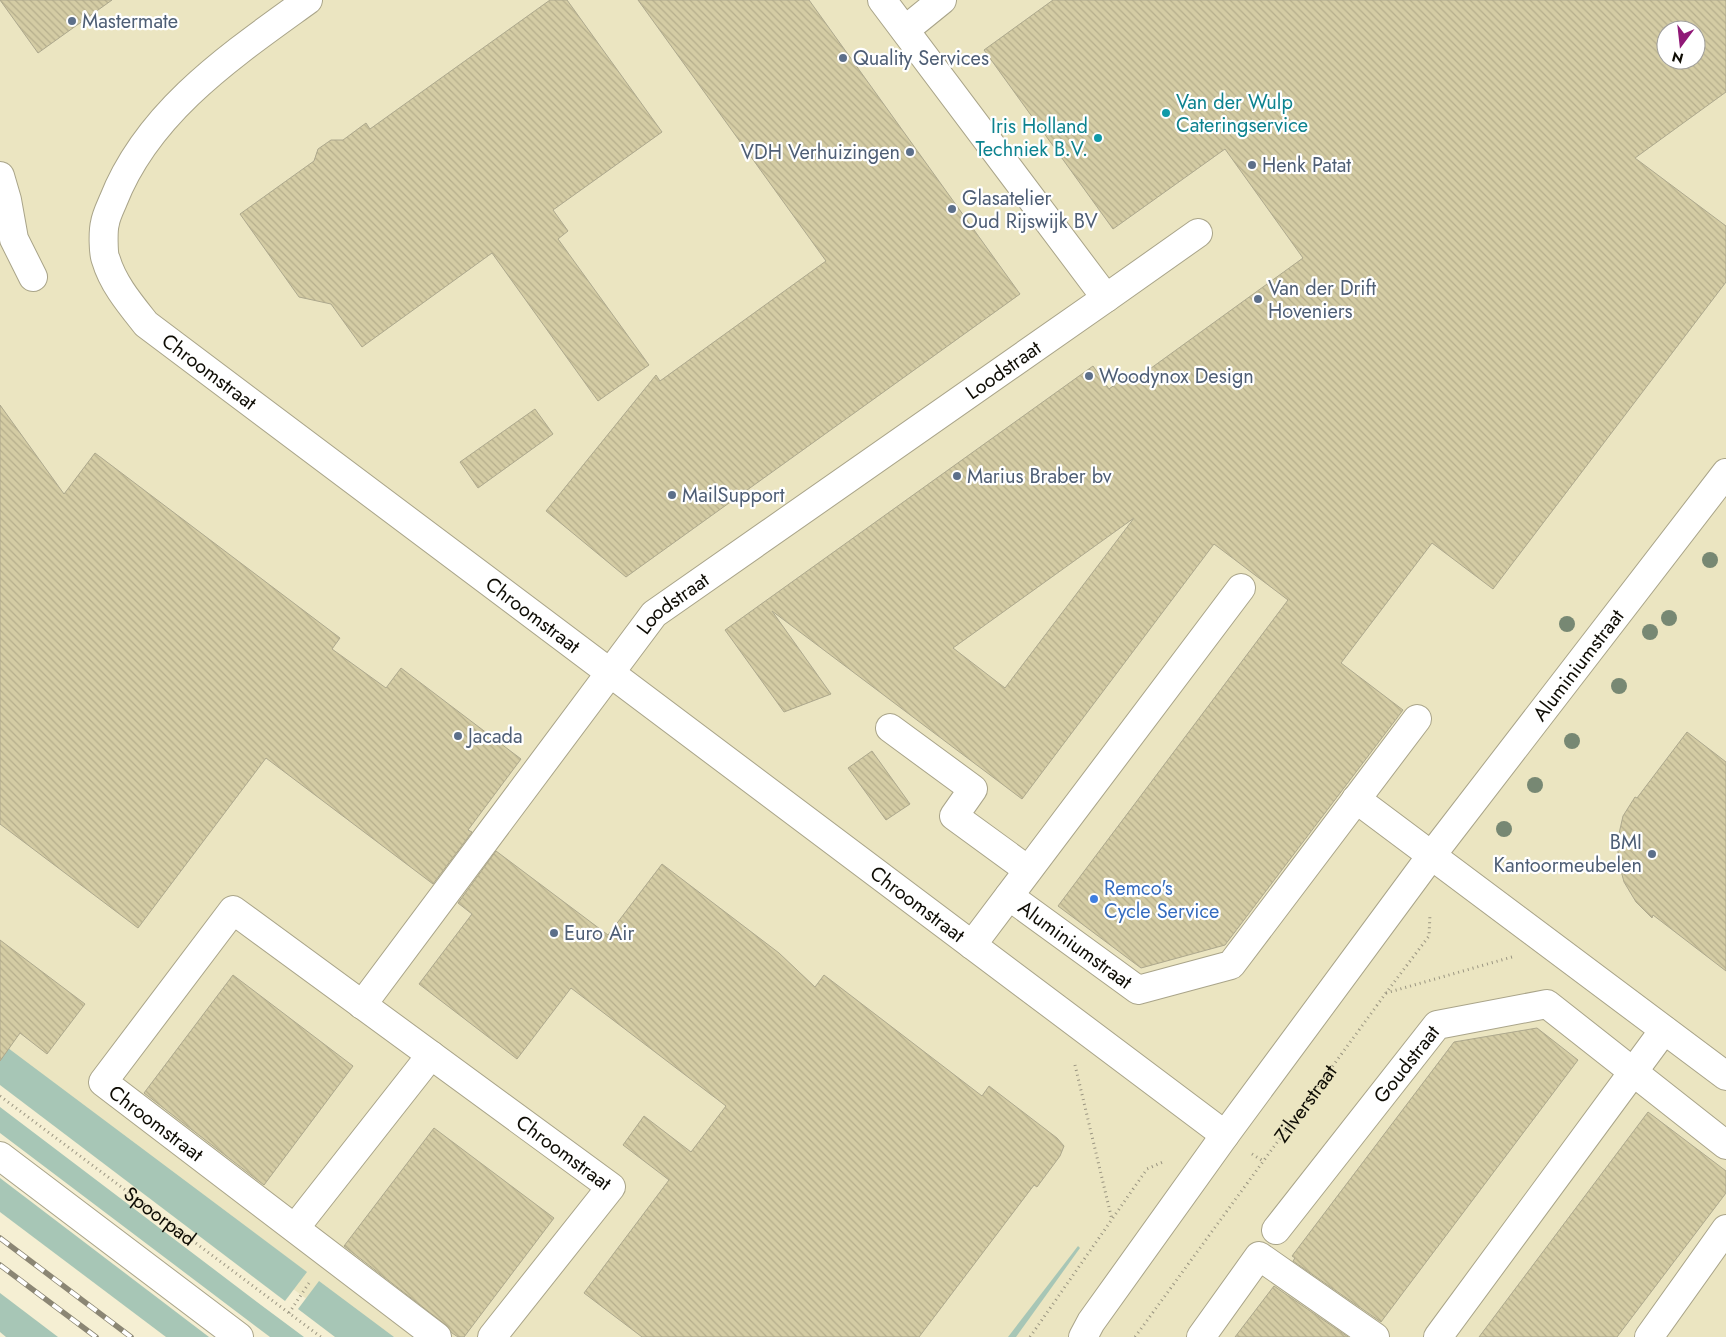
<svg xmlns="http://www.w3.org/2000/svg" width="1726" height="1337" font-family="Jost,sans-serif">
<defs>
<pattern id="building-back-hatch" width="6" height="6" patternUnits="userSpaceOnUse" patternTransform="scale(1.25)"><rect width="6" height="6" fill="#d4cca4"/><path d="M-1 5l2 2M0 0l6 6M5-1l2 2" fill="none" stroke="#b5ae8c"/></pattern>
</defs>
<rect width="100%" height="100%" fill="#f5efd3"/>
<path fill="#ebe5c1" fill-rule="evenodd" d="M0,0H1726V1337H358L0,1072ZM1666,30H1696V60H1666Z"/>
<g fill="#a7c6b6">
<polygon points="0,1042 307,1272 285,1301 0,1085"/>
<polygon points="0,1107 265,1308 304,1337 270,1337 0,1133"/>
<polygon points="0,1178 209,1337 166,1337 0,1212"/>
<polygon points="1078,1246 1080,1248 1016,1337 1008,1337"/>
<polygon points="319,1281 394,1337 335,1337 298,1309"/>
<polygon points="0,1293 58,1337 6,1337 0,1332"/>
</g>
<g fill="url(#building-back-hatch)" stroke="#ada88d" fill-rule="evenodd">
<polygon points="0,0 112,0 38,53"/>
<polygon points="550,0 567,0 662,132 553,210 568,231 558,239 649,365 598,401 492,253 362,347 331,304 299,297 240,214 314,161 318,149 331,140 343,140 366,123 370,129"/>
<polygon points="638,0 809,0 1020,294 626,577 546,511 656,375 660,381 826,261"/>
<path d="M1053,0H1726V92L1635,158L1726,226V282L1493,589L1432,543L1341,663L1403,710L1225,945L1141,968L1058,906L1288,600L1214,544L1022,799L772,611L831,694L784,712L725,630L1093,366L1109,389L1131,373L1136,379L1303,258L1225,149L1113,229L984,50ZM1666,30H1696V60H1666ZM1134,518L1005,688L953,648Z"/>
<polygon points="0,405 64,494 95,453 340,638 332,649 386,688 401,668 521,759 468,830 472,832 433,884 266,758 138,928 0,824"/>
<polygon points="535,409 553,434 478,488 460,462"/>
<polygon points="1687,732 1726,762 1726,971 1653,915 1652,918 1636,902 1624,882 1618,860 1618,838 1623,816 1635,797 1637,798"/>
<polygon points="872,751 910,804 886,820 848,768"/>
<polygon points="496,851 608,935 662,864 779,953 815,987 824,975 982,1096 989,1086 1057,1138 1064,1146 1060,1156 1037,1187 1034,1185 919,1337 642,1337 584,1293 669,1180 623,1145 644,1116 691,1152 726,1106 571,988 517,1059 419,984 472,914 458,903"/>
<polygon points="0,940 85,1004 47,1054 20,1033 0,1061"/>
<polygon points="233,975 353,1066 264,1185 144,1093"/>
<polygon points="1537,1028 1578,1060 1381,1322 1293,1261 1295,1258 1292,1256 1454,1042"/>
<polygon points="1648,1112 1726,1171 1726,1193 1617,1337 1479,1337"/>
<polygon points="434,1128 554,1218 464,1337 458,1337 452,1333 446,1325 344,1246"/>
<polygon points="1274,1286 1348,1337 1235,1337"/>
</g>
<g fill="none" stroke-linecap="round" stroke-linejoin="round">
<g stroke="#a9a489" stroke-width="30">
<g id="minor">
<path id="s3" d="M308,0C232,55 148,111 113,201C110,208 106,216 105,223C103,230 103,254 106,260C113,284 131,305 146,324L1225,1135"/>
<polyline points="905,30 942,0"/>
<polyline points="0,176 7,200 14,239 33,277"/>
<polyline points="1106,298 1198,233"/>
<polyline points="890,728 973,789 954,816 1028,870"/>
<polyline points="1356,799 1726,1076"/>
<path id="s4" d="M1009,896L1138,990L1231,965L1417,719"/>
<polyline points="972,945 1241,588"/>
<path id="s5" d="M362,1005L654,614L1106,298L882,0"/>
<polyline points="0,1156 239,1337"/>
<polyline points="295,1228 431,1055"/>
<path id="s6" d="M1276,1230L1437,1025L1547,1004L1726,1145"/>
<path id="s7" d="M437,1337L103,1082L233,910L611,1187L492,1337"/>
<path id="s8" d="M1083,1337L1091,1322L1225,1135L1431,856L1726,473"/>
<polyline points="1201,1337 1259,1256 1375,1337"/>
<polyline points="1438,1337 1664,1030"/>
<polyline points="1649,1337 1726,1229"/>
</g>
</g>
<g stroke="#999480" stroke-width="3" stroke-dasharray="1 4" stroke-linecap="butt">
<polyline points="1386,993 1512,957"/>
<polyline points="1075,1065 1112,1220"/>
<path id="s1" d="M0,1096L321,1337"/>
<polyline points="1252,1154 1263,1161"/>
<polyline points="289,1313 311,1280"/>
<polyline points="1030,1337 1147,1169 1163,1162"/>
<path id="s2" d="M1135,1337L1386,993L1429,936L1430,914"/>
</g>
<use href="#minor" stroke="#fff" stroke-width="28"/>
<g stroke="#8b8674" stroke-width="5.5">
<g id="rail">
<polyline points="0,1238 131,1337"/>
<polyline points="0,1265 96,1337"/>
</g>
</g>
<use href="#rail" stroke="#fff" stroke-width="4" stroke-dasharray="11" stroke-linecap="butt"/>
</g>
<g fill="#778873">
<circle cx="1710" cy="560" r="8"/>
<circle cx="1669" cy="618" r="8"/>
<circle cx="1567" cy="624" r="8"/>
<circle cx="1650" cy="632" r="8"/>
<circle cx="1619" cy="686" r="8"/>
<circle cx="1572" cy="741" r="8"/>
<circle cx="1535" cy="785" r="8"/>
<circle cx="1504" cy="829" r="8"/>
</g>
<g fill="#5c6f8a" stroke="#fff" stroke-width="2">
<circle cx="72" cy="21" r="5"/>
<circle cx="843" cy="58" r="5"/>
<circle cx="910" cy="152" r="5"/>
<circle cx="1252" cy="165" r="5"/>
<circle cx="952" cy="209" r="5"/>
<circle cx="1258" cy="299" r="5"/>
<circle cx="1089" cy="376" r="5"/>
<circle cx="957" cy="476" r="5"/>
<circle cx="672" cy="495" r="5"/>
<circle cx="458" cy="736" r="5"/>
<circle cx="1652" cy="854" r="5"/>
<circle cx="554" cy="933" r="5"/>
</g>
<g fill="#0f9aa8" stroke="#fff" stroke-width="2">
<circle cx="1166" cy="113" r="5"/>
<circle cx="1098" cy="138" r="5"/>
</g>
<circle fill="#3f7fe0" stroke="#fff" stroke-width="2" cx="1094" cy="899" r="5"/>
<g text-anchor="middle" stroke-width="4.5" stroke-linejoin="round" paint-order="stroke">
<g font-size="20" fill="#4e5e75" stroke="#fff" text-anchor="start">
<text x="82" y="28">Mastermate</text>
<text x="853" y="65">Quality Services</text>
<text x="900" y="159" text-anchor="end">VDH Verhuizingen</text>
<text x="1262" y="172">Henk Patat</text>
<text x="962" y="205">Glasatelier<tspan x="962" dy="23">Oud Rijswijk BV</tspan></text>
<text x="1268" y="295">Van der Drift<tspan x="1268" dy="23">Hoveniers</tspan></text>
<text x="1099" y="383">Woodynox Design</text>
<text x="967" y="483">Marius Braber bv</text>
<text x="682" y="502">MailSupport</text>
<text x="468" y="743">Jacada</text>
<text x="1642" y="849" text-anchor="end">BMI<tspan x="1642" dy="23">Kantoormeubelen</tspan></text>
<text x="564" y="940">Euro Air</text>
</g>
<g font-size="20" fill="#0d838f" stroke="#fff" text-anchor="start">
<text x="1176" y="109">Van der Wulp<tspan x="1176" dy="23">Cateringservice</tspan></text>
<text x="1088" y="133" text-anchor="end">Iris Holland<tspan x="1088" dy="23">Techniek B.V.</tspan></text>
</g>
<g font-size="20" fill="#0e0c04" stroke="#fff">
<text dy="7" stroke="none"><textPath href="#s5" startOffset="914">Loodstraat</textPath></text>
<text dy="7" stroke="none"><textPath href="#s3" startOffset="500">Chroomstraat</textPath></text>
<text dy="7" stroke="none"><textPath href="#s5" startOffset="509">Loodstraat</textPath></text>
<text dy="7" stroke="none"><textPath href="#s3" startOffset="905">Chroomstraat</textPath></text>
<text dy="7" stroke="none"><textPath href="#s8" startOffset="835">Aluminiumstraat</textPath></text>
<text dy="7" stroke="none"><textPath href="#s3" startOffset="1386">Chroomstraat</textPath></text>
<text dy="7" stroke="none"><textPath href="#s4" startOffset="82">Aluminiumstraat</textPath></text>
<text dy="7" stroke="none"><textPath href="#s6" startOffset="211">Goudstraat</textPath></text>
<text dy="7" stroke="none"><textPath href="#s2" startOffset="289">Zilverstraat</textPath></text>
<text transform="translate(156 1123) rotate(37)" y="7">Chroomstraat</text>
<text dy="7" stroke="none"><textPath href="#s7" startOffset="1046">Chroomstraat</textPath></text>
<text dy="7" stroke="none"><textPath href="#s1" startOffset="200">Spoorpad</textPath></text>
</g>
<g font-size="20" fill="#366cbe" stroke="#fff" text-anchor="start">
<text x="1104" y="895">Remco's<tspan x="1104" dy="23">Cycle Service</tspan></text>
</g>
</g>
<g transform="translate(1681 45) rotate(195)"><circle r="24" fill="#ffffff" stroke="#9f9e9b"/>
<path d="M0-4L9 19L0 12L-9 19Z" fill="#901877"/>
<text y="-8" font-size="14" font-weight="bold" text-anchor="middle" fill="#0e0c04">N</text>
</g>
</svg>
